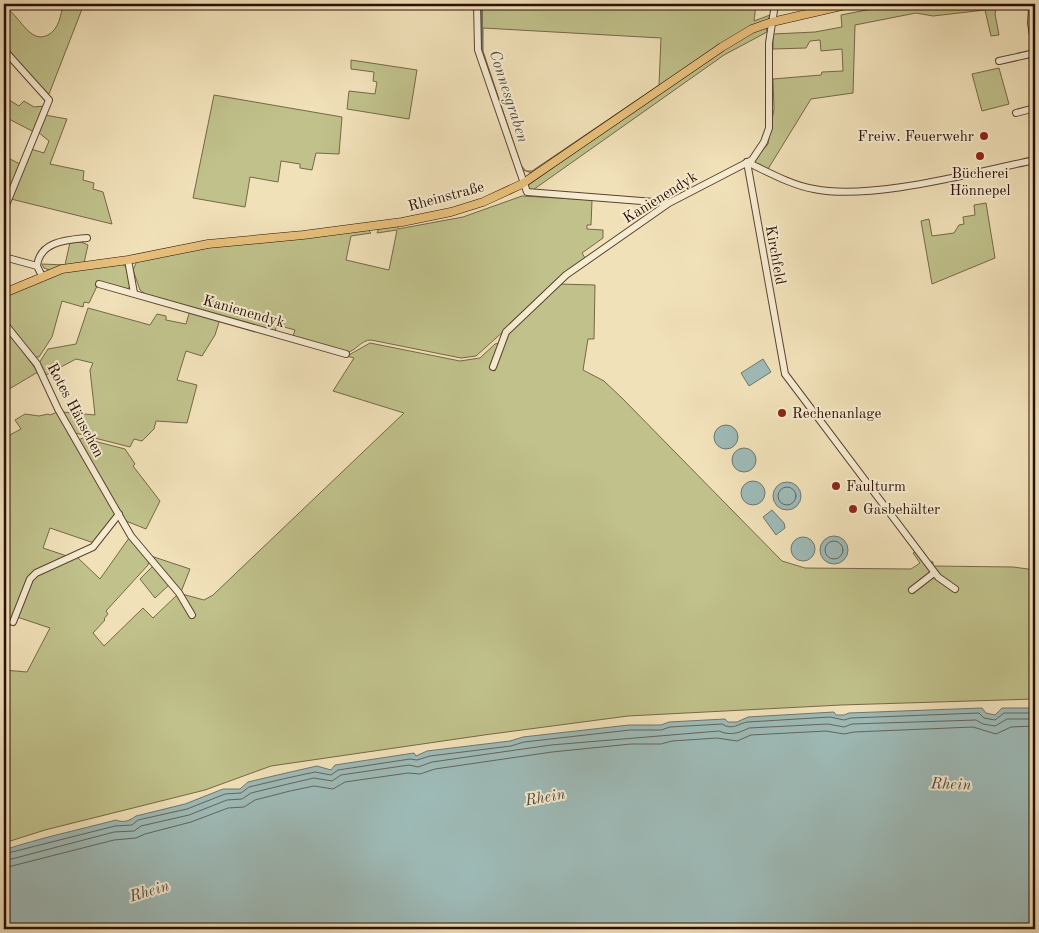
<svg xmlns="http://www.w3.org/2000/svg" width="1039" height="933" font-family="'Old Standard TT',serif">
<rect width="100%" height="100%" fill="#f1e1b9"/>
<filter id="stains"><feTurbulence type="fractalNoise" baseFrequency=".004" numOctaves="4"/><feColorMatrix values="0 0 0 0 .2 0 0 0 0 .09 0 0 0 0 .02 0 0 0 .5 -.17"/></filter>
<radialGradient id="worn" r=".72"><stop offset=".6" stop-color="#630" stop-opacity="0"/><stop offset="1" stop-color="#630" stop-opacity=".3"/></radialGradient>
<g fill="#c0c18b" stroke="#756846" fill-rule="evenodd">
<path d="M63,4H84L49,94H47L4,46V7C19,13 29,45 48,35C59,29 61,15 63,4Z"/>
<path d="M481,4H756L754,21L770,15L768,20L532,173L520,169L481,51ZM483,28L661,38L659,85L532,171H526L521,165L483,51Z"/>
<polygon points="897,4 997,4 995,14 999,35 991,36 985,10 933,16 916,13 855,25 853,93 811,99 768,169 753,162 768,144 774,109 773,79 821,75 822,72 843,71 842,49 821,51 820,40 810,41 806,48 773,49 773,34 815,32 842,27 841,15"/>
<polygon points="762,27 766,28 767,32 724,55 530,192 527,186 721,50"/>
<polygon points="351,60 417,70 409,119 347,109 349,91 375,94 377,82 373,81 374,72 351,69"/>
<polygon points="999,68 1009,104 982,111 972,74"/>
<polygon points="214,95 342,117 339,154 316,153 312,170 300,168 300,164 281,161 278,182 250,177 245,207 193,198"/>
<polygon points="4,97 19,106 24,101 34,107 44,106 34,132 5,117 4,119"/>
<polygon points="45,115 67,119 50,164 84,171 83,180 94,183 93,189 103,192 112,224 11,199 31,149 44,153 49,141 38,132"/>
<polygon points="4,156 20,164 4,207"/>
<path d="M522,196L592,200L591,225H587V229L603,230V238L582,253L585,258L476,356L461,358L371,340C361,340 356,351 346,353L293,336L295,330L277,325L275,331L148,296L140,290L133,270L137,261L217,246L368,230L371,233L351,236L346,260L389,270L397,230L377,233L379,228L398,225V229L463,217Z"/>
<polygon points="986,203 995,258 932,284 921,221 929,219 932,236 954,233 959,225 964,224 963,217 975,215 974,205"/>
<polygon points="70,242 81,242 88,245 84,263 49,270 44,268 42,264 65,265"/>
<polygon points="122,264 126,267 130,286 127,290 99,282 89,303 84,302 83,307 62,301 52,337 39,357 35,357 4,319 4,296 61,272"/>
<polygon points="558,284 595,285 594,339 588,339 583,370 604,381 622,398 782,561 805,568 911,569 920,563 913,553 920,549 929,561 933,562 933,566 1013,567 1035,570 1035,699 841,705 628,716 484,735 271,766 205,790 45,830 4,843 4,670 27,672 50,628 17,617 30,582 37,574 77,557 100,579 129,538 149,561 148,565 106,611 108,614 104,619 105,620 93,633 104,646 143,608 153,618 177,595 182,594 204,600 213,595 404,413 333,391 354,358 347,356 370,343 460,361 480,358 495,344 500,343 509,331"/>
<polygon points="88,308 150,325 157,314 166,316 166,320 186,324 190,310 220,319 215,335 202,356 186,351 177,380 197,385 187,423 156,421 154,429 142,441 134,439 130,447 75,433 63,412 95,415 90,370 93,363 76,359 46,375 39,363 48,349 76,344"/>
<polygon points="4,327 38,372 9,389 4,386"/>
<polygon points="57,412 116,515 94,543 50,528 43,548 70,557 27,581 10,626 4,624 4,438 21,429 15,420 25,414 39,416 48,414 50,415"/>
<polygon points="82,438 125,449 135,464 133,466 160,501 146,529 126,521 79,440"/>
<polygon points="151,556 190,569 181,592"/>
<polygon points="153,566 169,585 155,598 140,579"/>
</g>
<g fill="#9ebbb8" stroke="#70766e">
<polygon points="763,359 771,372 749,386 741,373"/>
<circle cx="726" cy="437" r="12"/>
<circle cx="744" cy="460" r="12"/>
<circle cx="753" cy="493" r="12"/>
<circle cx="787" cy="496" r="14"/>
<polygon points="772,510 784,523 785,528 776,535 763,517"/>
<circle cx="834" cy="550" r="14"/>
<circle cx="803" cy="549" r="12"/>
<path d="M982,708L986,713L995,715L1002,708H1035V929H4V850C40,838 78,830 116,820C124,823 129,821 136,816L185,804L223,789H240L248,782L286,773L317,766L331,770L335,765L414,753L416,756L427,751L510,741L523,737L629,725H661L669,722L725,719L728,722H737L748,717L834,712L836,715H844L849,713Z"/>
</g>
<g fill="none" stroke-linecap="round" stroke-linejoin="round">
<g stroke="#64645c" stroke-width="1">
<circle cx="787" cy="496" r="9"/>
<circle cx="834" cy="550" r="9"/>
<path d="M4,854L115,826L132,825L138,820L187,809L225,794L241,793L249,787L287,778L315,772L331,775L338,770L410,759L417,760L430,756L511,746L524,742L630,730H661L670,727L722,724C733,731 738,723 748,722L830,717L844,720L851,718L979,713L984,718L995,720L1004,713H1035"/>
<path d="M4,861L114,832L134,831L141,826L189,815L227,800L242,799L251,793L288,784L314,778L332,781L341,775L409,765L418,767L432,762L551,745L719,731C730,736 739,733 749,728L828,724L844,727L852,724L976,720L983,724L995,726L1007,719H1035"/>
<polyline points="4,868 114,840 136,838 145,834 191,822 228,808 244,807 255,800 290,791 314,786 333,789 345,782 408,773 420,774 435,769 552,752 631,744 661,744 672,741 717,738 737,741 751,735 826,731 844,734 854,732 973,727 996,734 1011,727 1035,726"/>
</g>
<polyline stroke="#70766e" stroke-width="2" points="482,4 482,51 497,96"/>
<g stroke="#5c432e" stroke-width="8">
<g id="minor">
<polyline points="477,4 478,50 527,192 667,203"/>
<polyline points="1032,9 1031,23 1035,49"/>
<polyline points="4,50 49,100 4,210"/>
<polyline points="999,61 1035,53"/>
<polyline points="1016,113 1035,108"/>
<polyline points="747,162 785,374 938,577 955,589"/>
<path d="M747,162C768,172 791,185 814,189C872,201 975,172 1035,160"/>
<polyline points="4,257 37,266 42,276"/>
<polyline points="128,260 134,293"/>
<path d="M37,266C40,241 67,240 87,238"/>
<polyline points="99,284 346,354"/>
<polyline points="4,323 37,364 58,409 131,536 179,593 192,615"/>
<polyline points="493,367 506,332 566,275 669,203 752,160 764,142 769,128 769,43 775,4"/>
<polyline points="912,590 934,573"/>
<polyline points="13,622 30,579 36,573 93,547 119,514"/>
</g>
</g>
<g stroke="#2a0e00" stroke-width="9">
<polyline id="major" points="4,293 62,269 128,260 208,244 303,235 402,222 451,212 483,202 522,184 722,47 752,29 772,22 850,4"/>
</g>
<use href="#minor" stroke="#f6ecd2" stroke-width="6"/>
<use href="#major" stroke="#e8c07c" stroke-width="8"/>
</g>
<g fill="#8f2418" stroke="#f6ecd2" stroke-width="2">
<circle cx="984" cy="136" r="5"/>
<circle cx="980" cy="156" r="5"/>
<circle cx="782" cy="413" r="5"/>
<circle cx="836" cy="486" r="5"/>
<circle cx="853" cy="509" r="5"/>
</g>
<g text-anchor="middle" stroke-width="4" stroke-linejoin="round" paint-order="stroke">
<g font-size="15" fill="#2a0e00" stroke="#f6ecd2" text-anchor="start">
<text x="974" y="141" text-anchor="end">Freiw. Feuerwehr</text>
<text x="980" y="178" text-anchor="middle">Bücherei<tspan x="980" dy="17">Hönnepel</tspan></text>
<text x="792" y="418">Rechenanlage</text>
<text x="846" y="491">Faulturm</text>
<text x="863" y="514">Gasbehälter</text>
</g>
<g font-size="15" fill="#2a0e00" stroke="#f6ecd2">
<text transform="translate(446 196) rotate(-15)" y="5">Rheinstraße</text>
<text transform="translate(660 197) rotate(-32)" y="5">Kanienendyk</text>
<text transform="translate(776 255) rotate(80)" y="5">Kirchfeld</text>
<text transform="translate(244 311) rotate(16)" y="5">Kanienendyk</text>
<text transform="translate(76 410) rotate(62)" y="5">Rotes Häuschen</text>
</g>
<g font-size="16" font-style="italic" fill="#534b40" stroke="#f6ecd2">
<text transform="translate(510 96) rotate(72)" y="6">Connesgraben</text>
<text transform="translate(951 783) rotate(2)" y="6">Rhein</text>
<text transform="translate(545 796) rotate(-10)" y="6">Rhein</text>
<text transform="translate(149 890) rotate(-17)" y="6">Rhein</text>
</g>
</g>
<rect width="1039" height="933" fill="none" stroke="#f1e1b9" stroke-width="20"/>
<rect x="5" y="5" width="1029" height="923" fill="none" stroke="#2a0e00" stroke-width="2.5"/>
<rect x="10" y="10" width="1019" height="913" fill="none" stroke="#2a0e00"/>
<rect width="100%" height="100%" filter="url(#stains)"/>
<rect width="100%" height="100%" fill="url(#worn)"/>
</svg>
